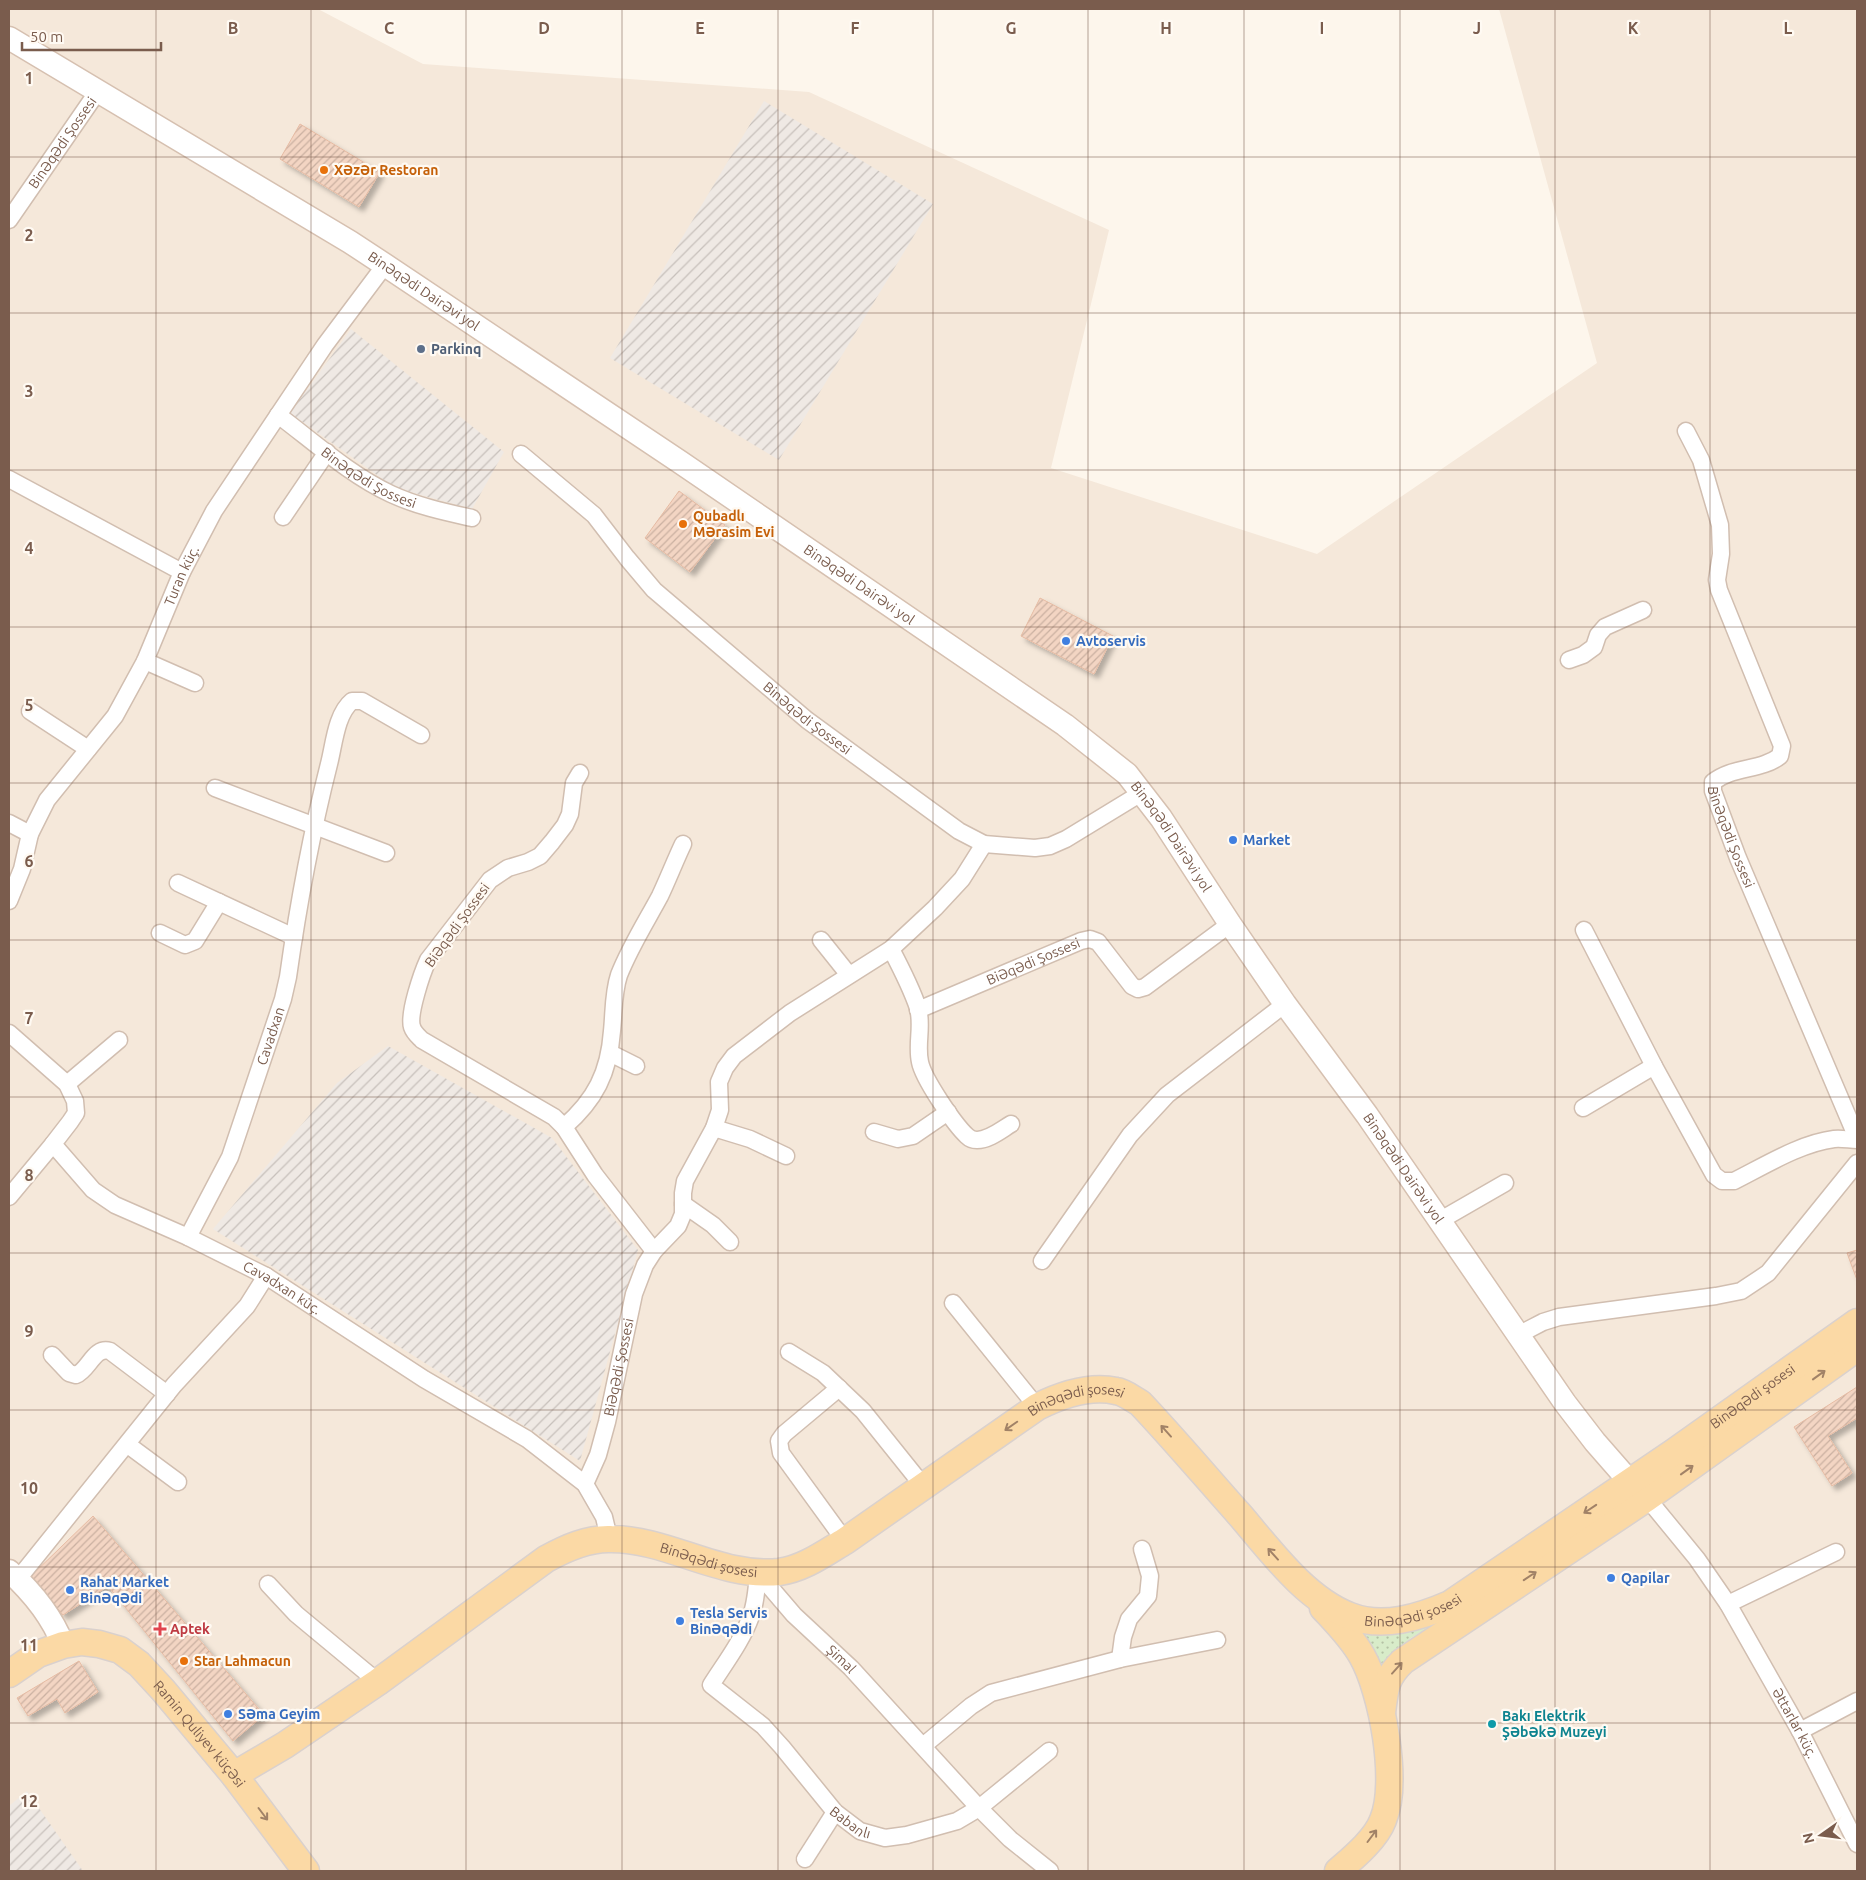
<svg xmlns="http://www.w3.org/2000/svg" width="1866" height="1880" font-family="Ubuntu,sans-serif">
<defs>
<pattern id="industrial-furrows" width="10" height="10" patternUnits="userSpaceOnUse" patternTransform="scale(1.25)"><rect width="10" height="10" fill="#efe9e4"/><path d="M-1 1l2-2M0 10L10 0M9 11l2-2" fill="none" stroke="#c7c0bb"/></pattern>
<pattern id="grass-dots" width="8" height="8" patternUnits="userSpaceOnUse" patternTransform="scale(1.25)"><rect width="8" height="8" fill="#d8ecc9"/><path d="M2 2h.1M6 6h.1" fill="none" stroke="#b4c2a5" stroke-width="1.8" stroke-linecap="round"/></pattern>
<pattern id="building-hatch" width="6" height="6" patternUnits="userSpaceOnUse" patternTransform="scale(1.25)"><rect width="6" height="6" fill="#f3d5c3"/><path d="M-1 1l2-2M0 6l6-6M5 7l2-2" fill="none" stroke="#cab0a1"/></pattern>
<filter id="shadow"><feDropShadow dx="4.5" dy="4.5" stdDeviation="2.5" flood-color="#0004"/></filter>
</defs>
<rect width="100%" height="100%" fill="#fdf6ec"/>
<polygon fill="#f5e8da" points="9,9 318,9 423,64 809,92 1109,230 1051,468 1317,554 1597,363 1499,9 1857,9 1857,1871 9,1871"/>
<g fill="url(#industrial-furrows)">
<polygon points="764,101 933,204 779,460 610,358"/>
<polygon points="351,329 504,452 472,509 395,488 290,413"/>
<polygon points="388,1046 552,1138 638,1250 580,1461 213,1229 337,1083"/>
<polygon points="27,1791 83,1871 9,1871 9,1806"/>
</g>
<polygon fill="url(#grass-dots)" points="1451,1614 1411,1638 1390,1655 1380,1673 1352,1629"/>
<g fill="url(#building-hatch)" stroke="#e6bba3" filter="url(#shadow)">
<polygon points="300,124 380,172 359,207 280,159"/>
<polygon points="679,491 725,525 690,572 645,538"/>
<polygon points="1040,598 1113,636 1094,674 1021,636"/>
<polygon points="1857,1250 1857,1280 1847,1253"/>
<polygon points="1857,1387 1857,1418 1828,1436 1852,1473 1832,1486 1794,1427"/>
<polygon points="93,1516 264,1715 233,1741 108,1586 63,1615 30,1577"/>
<polygon points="79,1661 98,1692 65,1713 57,1699 28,1716 17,1698"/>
</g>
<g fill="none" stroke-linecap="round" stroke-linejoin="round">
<g stroke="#d1beb0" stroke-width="19">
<g id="street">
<path id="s1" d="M9,220L98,91"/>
<path id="s2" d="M278,415C314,442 350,475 391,494C417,506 445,512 472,518"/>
<path id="s3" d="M1686,431L1701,460L1720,525L1721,554L1717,580L1719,590L1782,746L1780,756C1761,771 1733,766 1713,782V791L1738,858L1857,1138"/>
<path id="s4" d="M521,454L594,515L627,558L654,590L807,720L959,831L984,844L1035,848L1050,846L1066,839L1143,792"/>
<polyline points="9,479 182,572"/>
<polyline points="283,517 327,452"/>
<polyline points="1569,660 1583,655 1594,647 1598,635 1605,627 1643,610"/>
<polyline points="145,661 195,683"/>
<polyline points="30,711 88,749"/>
<path d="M580,773L574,783L570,814L565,825L552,842L540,856L528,862L508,868L490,880L428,960C422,973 408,1014 412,1027C414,1033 418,1036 422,1040L554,1117L564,1127L595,1175L654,1251"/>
<polyline points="215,788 386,853"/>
<polyline points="9,823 30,834"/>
<polyline points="178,883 294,937"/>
<path id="s5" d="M9,901L22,869L30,834L47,800L115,716L145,661L182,572L214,511L325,345L385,265"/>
<path d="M1584,930L1654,1066L1714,1175L1722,1181H1734C1764,1166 1801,1143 1834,1139C1841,1138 1850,1140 1857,1140"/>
<polyline points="160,933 185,945 195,941 219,902"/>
<polyline points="821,940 849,975"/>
<path d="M891,949C901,968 911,987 918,1008C923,1026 916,1044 920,1062C923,1078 954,1124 967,1136C969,1138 973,1140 977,1140C989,1140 1001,1130 1011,1124"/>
<path id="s6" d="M918,1010L1081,941L1090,939L1098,942L1132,986L1138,989L1145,987L1230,924"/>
<path id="s7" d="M9,1033L67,1084L75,1101L76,1113L70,1122L53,1144L93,1190L115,1205L188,1237L266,1276L424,1379L527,1439L585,1484L604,1517L609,1538"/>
<polyline points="610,1053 636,1066"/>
<polyline points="67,1084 119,1040"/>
<polyline points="1583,1108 1654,1066"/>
<path d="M564,1127C595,1100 609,1073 612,1031C614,1012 613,993 619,975C630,947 646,922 660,896C668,879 675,861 683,844"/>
<polyline points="714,1128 750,1139 786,1156"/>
<polyline points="874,1132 898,1139 913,1136 948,1112"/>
<polyline points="9,1197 53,1144"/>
<polyline points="683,1204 713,1225 730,1242"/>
<polyline points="1439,1221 1505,1183"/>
<path id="s8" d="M188,1237L230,1157L283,999L288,977C298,906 311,835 329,764C334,745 336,714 352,701H362L421,735"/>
<polyline points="1042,1261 1130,1135 1167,1095 1285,1004"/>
<polyline points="953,1303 1037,1407"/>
<polyline points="1518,1335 1543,1322 1559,1317 1716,1296 1741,1291 1768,1273 1857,1163"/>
<polyline points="789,1352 823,1373 863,1411 924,1487"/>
<path d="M52,1355L69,1373L76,1375C89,1370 94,1346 110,1351L167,1394"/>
<polyline points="839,1388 784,1434 779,1441 781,1453 845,1541"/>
<polyline points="128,1445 178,1482"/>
<path id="s9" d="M585,1484L598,1455L607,1422L634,1294L645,1265L654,1251L678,1226L683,1214V1193L685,1181L714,1128L720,1110L719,1082L725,1068L734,1056L790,1013L891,949L935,908L962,879L984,844"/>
<path id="s10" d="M1647,1498L1697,1559L1728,1604L1800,1731L1857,1844"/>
<path id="s11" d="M758,1573C757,1587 756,1602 751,1616C742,1641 725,1663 711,1685L763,1726L782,1747L835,1812L860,1831L885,1838L907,1835L957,1821L979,1808L1049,1751"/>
<path id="s12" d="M758,1573L794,1615L851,1668L979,1808L1010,1839L1050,1871"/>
<polyline points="18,1579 174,1385 247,1306 266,1276"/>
<polyline points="268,1584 296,1614 378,1682"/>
<polyline points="1728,1604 1836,1552"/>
<polyline points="1120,1659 1123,1637 1129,1619 1148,1596 1150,1576 1142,1549"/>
<polyline points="1800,1731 1857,1701"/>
<polyline points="923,1746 971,1706 991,1693 1120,1659 1217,1640"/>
<polyline points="805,1859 835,1812"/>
</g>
</g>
<g stroke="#d6c0b0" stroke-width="25">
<g id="secondary">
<path id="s13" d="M9,38L350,242L385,265L680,462L1065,725L1127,774L1161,818L1230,924L1285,1004L1367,1115L1565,1403L1595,1442L1630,1482"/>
<path d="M9,1571C32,1592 52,1616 63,1645"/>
</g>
</g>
<g stroke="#dad1cd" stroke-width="29">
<g id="primary">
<path d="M1323,1608C1337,1623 1352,1638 1362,1656C1382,1691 1399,1782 1383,1820C1376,1839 1353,1858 1338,1871"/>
<path id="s14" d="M9,1674L38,1654L63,1645L82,1642L99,1644L120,1650L139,1664L163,1690L234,1775L306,1871"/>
<path d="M1382,1713C1385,1689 1385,1678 1403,1661L1647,1498L1857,1348"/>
<path id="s15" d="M234,1775L285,1745L378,1682L546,1559C566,1548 588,1538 611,1539C669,1539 720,1578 779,1572C803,1569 825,1553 845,1541L1037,1407C1061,1395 1089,1385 1116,1391C1124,1392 1133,1399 1140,1403C1174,1439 1206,1477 1239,1514C1270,1550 1305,1599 1350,1616C1383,1629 1420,1617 1450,1604L1674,1452L1857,1322"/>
</g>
</g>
<use href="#street" stroke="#fff" stroke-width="16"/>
<use href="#secondary" stroke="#fff" stroke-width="22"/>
<use href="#primary" stroke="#fbd9a5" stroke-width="26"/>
</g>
<defs><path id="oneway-shaft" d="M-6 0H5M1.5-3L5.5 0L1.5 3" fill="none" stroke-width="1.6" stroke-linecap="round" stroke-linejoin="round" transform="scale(1.25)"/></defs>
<g stroke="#a18267">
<use href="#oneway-shaft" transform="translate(1819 1375) rotate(-36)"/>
<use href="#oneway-shaft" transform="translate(1011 1426) rotate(145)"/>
<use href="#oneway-shaft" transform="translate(1166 1431) rotate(-132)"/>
<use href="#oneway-shaft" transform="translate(1687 1470) rotate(-36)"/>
<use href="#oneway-shaft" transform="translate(1590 1509) rotate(146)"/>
<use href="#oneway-shaft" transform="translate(1273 1554) rotate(-132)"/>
<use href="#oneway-shaft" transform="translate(1530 1576) rotate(-34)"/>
<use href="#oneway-shaft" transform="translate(1397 1668) rotate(-48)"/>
<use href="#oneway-shaft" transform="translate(263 1814) rotate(53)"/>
<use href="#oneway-shaft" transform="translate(1372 1836) rotate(-53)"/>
</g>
<path fill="none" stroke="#7a5c4d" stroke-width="1" stroke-opacity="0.55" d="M156,9V1871M311,9V1871M466,9V1871M622,9V1871M778,9V1871M933,9V1871M1088,9V1871M1244,9V1871M1400,9V1871M1555,9V1871M1710,9V1871M9,157H1857M9,313H1857M9,470H1857M9,627H1857M9,783H1857M9,940H1857M9,1097H1857M9,1253H1857M9,1410H1857M9,1567H1857M9,1723H1857"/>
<g fill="#e8710a" stroke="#fffaf3" stroke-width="2">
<circle cx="324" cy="170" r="5"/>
<circle cx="683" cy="524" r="5"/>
<circle cx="184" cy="1661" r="5"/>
</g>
<circle fill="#5c6f8a" stroke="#fffaf3" stroke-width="2" cx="421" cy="349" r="5"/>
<g fill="#3f7fe0" stroke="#fffaf3" stroke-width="2">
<circle cx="1066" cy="641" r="5"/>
<circle cx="1233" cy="840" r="5"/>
<circle cx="1611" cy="1578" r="5"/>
<circle cx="70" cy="1590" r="5"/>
<circle cx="680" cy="1621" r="5"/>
<circle cx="228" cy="1714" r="5"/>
</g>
<path fill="#e0444e" stroke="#fffaf3" stroke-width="2" d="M157.5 1621.5h5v5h5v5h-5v5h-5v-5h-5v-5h5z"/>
<circle fill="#0f9aa8" stroke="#fffaf3" stroke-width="2" cx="1492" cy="1724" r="5"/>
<g text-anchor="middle" stroke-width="4.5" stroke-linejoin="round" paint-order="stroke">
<g font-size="14" fill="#7a5c4d" stroke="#fffaf3">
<text dy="5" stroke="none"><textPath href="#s1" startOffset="94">Binəqədi Şossesi</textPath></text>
<text dy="5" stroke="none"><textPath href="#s13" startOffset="486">Binəqədi Dairəvi yol</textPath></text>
<text dy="5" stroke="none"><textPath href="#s2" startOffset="111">Binəqədi Şossesi</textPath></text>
<text dy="5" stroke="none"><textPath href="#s5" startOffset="372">Turan küç.</textPath></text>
<text dy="5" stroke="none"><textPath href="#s13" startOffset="1011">Binəqədi Dairəvi yol</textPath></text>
<text dy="5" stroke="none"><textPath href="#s4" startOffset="391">Binəqədi Şossesi</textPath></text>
<text dy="5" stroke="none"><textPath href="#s13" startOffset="1416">Binəqədi Dairəvi yol</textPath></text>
<text dy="5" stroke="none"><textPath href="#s3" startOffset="475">Binəqədi Şossesi</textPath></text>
<text transform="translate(457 925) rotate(-54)" y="5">Biəqədi Şossesi</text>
<text dy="5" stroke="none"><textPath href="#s6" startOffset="125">Biəqədi Şossesi</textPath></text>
<text dy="5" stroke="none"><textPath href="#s8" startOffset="218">Cavadxan</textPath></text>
<text dy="5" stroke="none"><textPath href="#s13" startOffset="1821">Binəqədi Dairəvi yol</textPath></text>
<text dy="5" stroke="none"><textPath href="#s7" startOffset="421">Cavadxan küç.</textPath></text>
<text dy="5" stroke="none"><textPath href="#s9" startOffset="122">Biəqədi Şossesi</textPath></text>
<text dy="5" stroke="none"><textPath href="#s15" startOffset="1809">Binəqədi şosesi</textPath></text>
<text dy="5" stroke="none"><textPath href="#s15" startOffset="969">Binəqədi şosesi</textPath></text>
<text dy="5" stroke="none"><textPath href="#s15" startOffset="549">Binəqədi şosesi</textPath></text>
<text dy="5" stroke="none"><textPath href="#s15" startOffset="1404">Binəqədi şosesi</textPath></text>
<text dy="5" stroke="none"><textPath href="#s12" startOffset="120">Şimal</textPath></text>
<text dy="5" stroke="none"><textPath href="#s10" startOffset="270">Əttarlar küç.</textPath></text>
<text dy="5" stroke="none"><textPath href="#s14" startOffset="236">Ramin Quliyev küçəsi</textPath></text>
<text dy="5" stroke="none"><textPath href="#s11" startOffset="321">Babanlı</textPath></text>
</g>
<g font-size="14" font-weight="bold" fill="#c56008" stroke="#fffaf3" text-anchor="start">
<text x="334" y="175">Xəzər Restoran</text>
<text x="693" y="521">Qubadlı<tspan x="693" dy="16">Mərasim Evi</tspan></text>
<text x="194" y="1666">Star Lahmacun</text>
</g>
<g font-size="14" font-weight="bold" fill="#4e5e75" stroke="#fffaf3" text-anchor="start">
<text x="431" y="354">Parkinq</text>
</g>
<g font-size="14" font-weight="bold" fill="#366cbe" stroke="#fffaf3" text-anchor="start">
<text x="1076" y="646">Avtoservis</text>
<text x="1243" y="845">Market</text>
<text x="1621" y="1583">Qapilar</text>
<text x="80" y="1587">Rahat Market<tspan x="80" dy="16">Binəqədi</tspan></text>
<text x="690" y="1618">Tesla Servis<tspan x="690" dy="16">Binəqədi</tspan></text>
<text x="238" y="1719">Səma Geyim</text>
</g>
<g font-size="14" font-weight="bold" fill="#be3a42" stroke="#fffaf3" text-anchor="start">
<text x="170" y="1634">Aptek</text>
</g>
<g font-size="14" font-weight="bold" fill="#0d838f" stroke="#fffaf3" text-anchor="start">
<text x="1502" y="1721">Bakı Elektrik<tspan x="1502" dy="16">Şəbəkə Muzeyi</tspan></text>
</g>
</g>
<g font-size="16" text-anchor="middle" font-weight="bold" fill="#7a5c4d" stroke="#fffaf3" stroke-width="4.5" stroke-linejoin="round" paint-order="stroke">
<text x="233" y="34">B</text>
<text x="389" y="34">C</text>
<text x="544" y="34">D</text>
<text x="700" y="34">E</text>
<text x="855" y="34">F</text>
<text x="1011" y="34">G</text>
<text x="1166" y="34">H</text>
<text x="1322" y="34">I</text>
<text x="1477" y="34">J</text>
<text x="1633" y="34">K</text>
<text x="1788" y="34">L</text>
<text x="29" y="84">1</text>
<text x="29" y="241">2</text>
<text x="29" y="397">3</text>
<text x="29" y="554">4</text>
<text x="29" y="711">5</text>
<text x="29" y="867">6</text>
<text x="29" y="1024">7</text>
<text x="29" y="1181">8</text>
<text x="29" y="1337">9</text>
<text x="29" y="1494">10</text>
<text x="29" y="1651">11</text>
<text x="29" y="1807">12</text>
</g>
<rect width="1866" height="1880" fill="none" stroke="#7a5c4d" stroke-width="20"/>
<g transform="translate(1821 1835) rotate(256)" stroke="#fffaf3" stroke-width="4" paint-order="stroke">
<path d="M0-4L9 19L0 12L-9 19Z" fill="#7a5c4d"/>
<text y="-8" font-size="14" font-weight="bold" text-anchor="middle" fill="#7a5c4d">N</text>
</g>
<path d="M22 42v8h139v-8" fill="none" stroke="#7a5c4d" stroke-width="2.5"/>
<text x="30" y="42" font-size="15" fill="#7a5c4d" stroke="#fffaf3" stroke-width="4" paint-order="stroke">50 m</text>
</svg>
